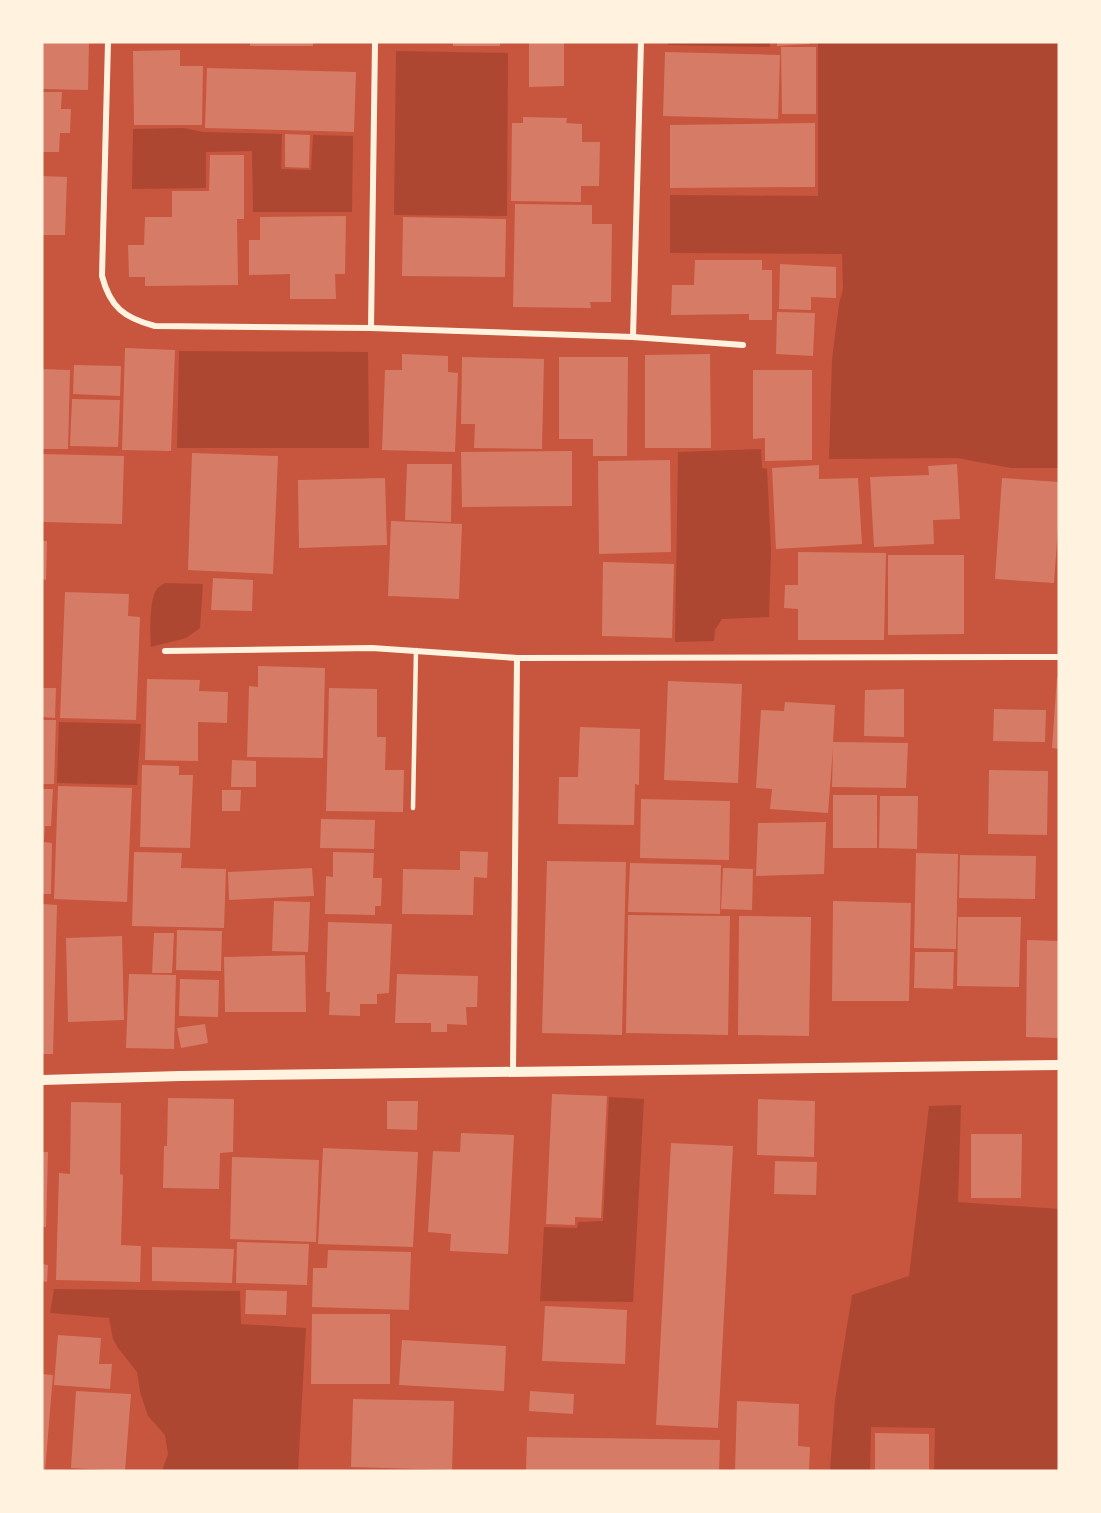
<svg xmlns="http://www.w3.org/2000/svg" width="1101" height="1513" font-family="'PT Sans Narrow',sans-serif">
<rect width="100%" height="100%" fill="#c8553d"/>
<g fill="#ae4732">
<polygon points="668,42 770,42 770,47 668,45"/>
<polygon points="818,42 1059,42 1059,468 1011,468 957,458 829,459 832,359 839,304 843,289 842,254 670,253 670,195 818,196"/>
<polygon points="396,51 508,53 507,216 394,215"/>
<polygon points="184,128 203,132 282,134 281,169 311,170 313,135 353,136 352,212 253,212 252,151 206,152 206,188 132,189 133,129"/>
<polygon points="179,351 368,352 369,448 177,448"/>
<polygon points="761,449 762,468 767,469 771,549 769,617 722,619 715,630 714,641 675,642 678,452"/>
<path d="M165,583L203,584L200,628L186,638L151,647C150,635 149,598 157,589C159,586 162,585 165,583Z"/>
<polygon points="59,722 141,724 137,785 57,783"/>
<polygon points="609,1097 644,1099 633,1302 540,1301 544,1227 577,1228 578,1222 603,1221"/>
<polygon points="961,1105 958,1202 1059,1209 1059,1471 934,1471 935,1428 871,1427 870,1471 830,1471 835,1400 852,1295 909,1276 929,1106"/>
<polygon points="54,1289 240,1291 241,1324 306,1328 298,1471 162,1471 168,1454 165,1435 148,1416 140,1392 137,1372 118,1348 113,1339 109,1318 50,1313"/>
</g>
<g fill="#d67c66">
<polygon points="42,42 89,42 88,90 42,89"/>
<rect x="250" y="42" width="63" height="4"/>
<rect x="453" y="42" width="47" height="4"/>
<polygon points="529,42 564,42 564,86 529,87"/>
<polygon points="777,42 810,42 810,44 777,46"/>
<polygon points="781,47 816,47 816,114 782,114"/>
<polygon points="180,50 180,66 203,66 202,125 134,125 133,51"/>
<polygon points="665,52 780,55 778,119 663,116"/>
<polygon points="207,68 356,72 354,132 205,128"/>
<polygon points="42,92 62,92 61,109 71,109 70,133 60,133 59,152 42,152"/>
<polygon points="523,117 567,118 566,123 582,124 582,142 600,142 599,186 581,186 581,202 511,201 512,123 523,123"/>
<polygon points="815,123 815,187 670,188 670,125"/>
<polygon points="285,134 310,135 309,168 285,167"/>
<polygon points="210,155 244,155 244,219 237,219 238,285 145,286 145,277 129,277 128,245 144,245 145,217 172,217 172,191 209,191"/>
<polygon points="42,176 67,177 65,235 42,235"/>
<polygon points="515,204 592,205 592,224 612,224 611,302 590,302 591,308 513,307"/>
<polygon points="346,216 345,274 335,274 336,299 290,299 290,274 249,275 249,240 260,240 260,217"/>
<polygon points="403,217 506,219 505,277 402,276"/>
<polygon points="695,260 762,260 762,270 772,270 772,320 749,320 749,314 671,315 672,285 694,285"/>
<polygon points="780,264 836,267 836,298 811,297 811,310 779,309"/>
<polygon points="777,312 815,313 813,356 776,354"/>
<polygon points="125,348 175,350 171,451 122,450"/>
<polygon points="402,354 448,356 448,372 458,373 455,452 382,450 385,370 402,370"/>
<polygon points="710,354 711,448 645,448 645,355"/>
<polygon points="462,357 544,359 542,449 474,448 475,424 461,424"/>
<polygon points="559,357 628,357 627,456 593,456 593,439 559,439"/>
<polygon points="74,365 121,366 120,396 73,394"/>
<polygon points="42,369 70,370 68,449 42,449"/>
<polygon points="753,370 812,370 812,460 765,461 765,438 753,439"/>
<polygon points="72,399 120,400 118,447 70,446"/>
<polygon points="572,451 572,506 462,507 461,452"/>
<polygon points="192,453 278,456 273,574 188,570"/>
<polygon points="42,454 124,456 122,524 42,522"/>
<polygon points="670,460 671,552 599,554 598,461"/>
<polygon points="407,464 452,464 451,522 405,520"/>
<polygon points="957,464 960,519 933,520 934,544 874,547 870,477 929,475 928,466"/>
<polygon points="819,465 819,479 858,478 862,544 776,549 772,468"/>
<polygon points="385,478 387,545 299,548 298,480"/>
<polygon points="1002,478 1059,482 1059,513 1054,583 995,579"/>
<polygon points="391,521 462,524 459,599 388,596"/>
<polygon points="42,541 47,541 46,580 42,579"/>
<polygon points="798,552 886,553 884,640 798,640 798,609 784,608 785,585 798,585"/>
<polygon points="888,555 964,555 964,634 888,635"/>
<polygon points="603,562 674,564 672,638 602,636"/>
<polygon points="213,578 253,580 252,611 211,610"/>
<polygon points="65,592 129,594 128,616 140,617 136,720 60,718"/>
<polygon points="258,666 325,668 323,758 247,757 249,686 258,687"/>
<polygon points="1057,677 1059,677 1059,749 1052,748"/>
<polygon points="147,679 200,680 199,691 228,692 227,723 198,722 198,761 145,760"/>
<polygon points="668,681 742,684 738,783 664,780"/>
<polygon points="42,688 56,688 55,718 42,717"/>
<polygon points="329,688 377,689 377,737 386,737 385,770 404,770 403,812 326,811"/>
<polygon points="904,689 904,737 864,736 865,690"/>
<polygon points="785,702 835,705 833,742 908,743 906,788 832,787 833,748 828,813 770,809 772,789 756,788 761,710 784,711"/>
<polygon points="994,709 1046,710 1045,742 993,741"/>
<polygon points="42,720 56,720 54,784 42,784"/>
<polygon points="580,727 640,729 639,785 635,784 634,825 558,824 559,777 578,777"/>
<polygon points="232,760 256,761 256,787 231,787"/>
<polygon points="142,765 179,766 179,775 193,775 190,848 140,847"/>
<polygon points="989,770 1048,771 1047,835 988,834"/>
<polygon points="58,786 132,788 127,902 54,899"/>
<polygon points="42,789 53,789 51,826 45,826 44,842 52,843 51,894 42,894"/>
<polygon points="222,790 241,790 240,811 222,811"/>
<rect x="833" y="795" width="44" height="53"/>
<polygon points="880,796 918,796 917,849 879,848"/>
<polygon points="641,799 730,801 729,860 640,858"/>
<polygon points="321,819 375,820 374,849 320,848"/>
<polygon points="826,822 824,874 756,876 758,823"/>
<polygon points="460,851 488,852 487,878 474,877 473,915 402,914 403,869 460,870"/>
<polygon points="134,852 182,853 181,868 226,869 224,928 132,926"/>
<polygon points="333,852 374,853 373,878 382,878 381,906 375,906 375,915 325,914 326,876 333,877"/>
<polygon points="916,853 958,854 956,949 914,948"/>
<polygon points="960,855 1036,856 1035,899 959,898"/>
<polygon points="547,861 626,862 622,1035 542,1033"/>
<polygon points="630,863 721,865 720,914 628,912"/>
<polygon points="312,868 314,896 229,900 228,872"/>
<polygon points="723,868 753,869 752,910 721,909"/>
<polygon points="274,901 310,902 308,952 272,951"/>
<polygon points="833,901 911,903 909,1001 832,1001"/>
<polygon points="42,904 57,905 53,1054 42,1054"/>
<polygon points="628,915 730,916 728,1035 626,1033"/>
<polygon points="739,916 811,917 809,1036 738,1035"/>
<polygon points="958,917 1021,917 1019,987 957,986"/>
<polygon points="328,922 392,924 389,993 377,994 377,1004 360,1004 360,1016 329,1015 330,992 326,992"/>
<polygon points="177,930 222,931 221,971 176,970"/>
<polygon points="154,933 174,933 172,973 152,973"/>
<polygon points="122,936 124,1020 68,1022 66,938"/>
<polygon points="1027,940 1059,941 1059,1038 1026,1037"/>
<polygon points="915,952 954,952 953,989 914,988"/>
<polygon points="305,955 306,1012 225,1012 224,957"/>
<polygon points="129,974 176,975 174,1049 126,1048"/>
<polygon points="397,974 478,976 477,1007 466,1007 467,1025 447,1024 447,1032 431,1032 431,1023 395,1023"/>
<polygon points="180,979 219,980 218,1017 179,1016"/>
<polygon points="205,1024 208,1043 181,1048 177,1028"/>
<polygon points="552,1094 607,1096 601,1218 575,1217 575,1225 546,1224"/>
<polygon points="168,1098 234,1099 233,1152 220,1153 219,1189 163,1188 164,1146 167,1146"/>
<polygon points="758,1099 815,1101 814,1157 757,1155"/>
<polygon points="387,1101 418,1101 417,1130 387,1129"/>
<polygon points="71,1102 121,1103 120,1174 123,1175 121,1245 141,1246 140,1282 56,1280 59,1173 70,1174"/>
<polygon points="461,1133 514,1135 508,1254 450,1251 451,1234 428,1232 433,1151 460,1152"/>
<polygon points="971,1134 1022,1134 1021,1198 971,1198"/>
<polygon points="671,1143 733,1146 718,1428 656,1425"/>
<polygon points="323,1148 418,1152 413,1247 318,1244"/>
<polygon points="42,1152 48,1152 46,1227 42,1227"/>
<polygon points="232,1157 319,1160 316,1242 230,1239"/>
<polygon points="775,1161 817,1162 816,1195 774,1194"/>
<polygon points="237,1242 309,1244 307,1285 236,1283"/>
<polygon points="152,1247 234,1249 232,1283 152,1281"/>
<polygon points="328,1250 411,1252 409,1310 312,1307 313,1268 327,1268"/>
<polygon points="42,1264 48,1265 47,1282 42,1281"/>
<polygon points="246,1290 287,1291 286,1315 245,1314"/>
<polygon points="545,1306 627,1310 625,1364 542,1361"/>
<polygon points="312,1314 390,1314 390,1384 311,1384"/>
<polygon points="58,1335 101,1338 99,1364 112,1364 110,1389 54,1385"/>
<polygon points="402,1340 506,1346 504,1391 399,1385"/>
<polygon points="42,1374 53,1375 45,1471 42,1471"/>
<polygon points="76,1391 131,1394 125,1471 71,1468"/>
<polygon points="530,1391 574,1394 573,1414 529,1411"/>
<polygon points="353,1399 454,1401 452,1470 351,1467"/>
<polygon points="737,1401 799,1404 798,1446 810,1447 809,1471 735,1471"/>
<polygon points="875,1433 929,1434 929,1471 875,1471"/>
<polygon points="527,1437 720,1440 719,1471 526,1471"/>
</g>
<g fill="none" stroke-linecap="round" stroke-linejoin="round">
<polyline stroke="#fff3e0" stroke-width="4.5" points="413,808 416,650"/>
<g stroke="#fff3e0" stroke-width="6">
<path d="M108,42L102,276C110,307 124,318 155,326L371,328L633,337L743,345"/>
<polyline points="371,328 375,42"/>
<polyline points="633,337 641,42"/>
<polyline points="165,651 372,648 517,658 1059,657"/>
<polyline points="513,1071 517,658"/>
</g>
<polyline stroke="#fff3e0" stroke-width="10" points="42,1080 180,1076 1059,1065"/>
</g>
<rect width="1101" height="1513" fill="none" stroke="#fff3e0" stroke-width="87"/>
</svg>
